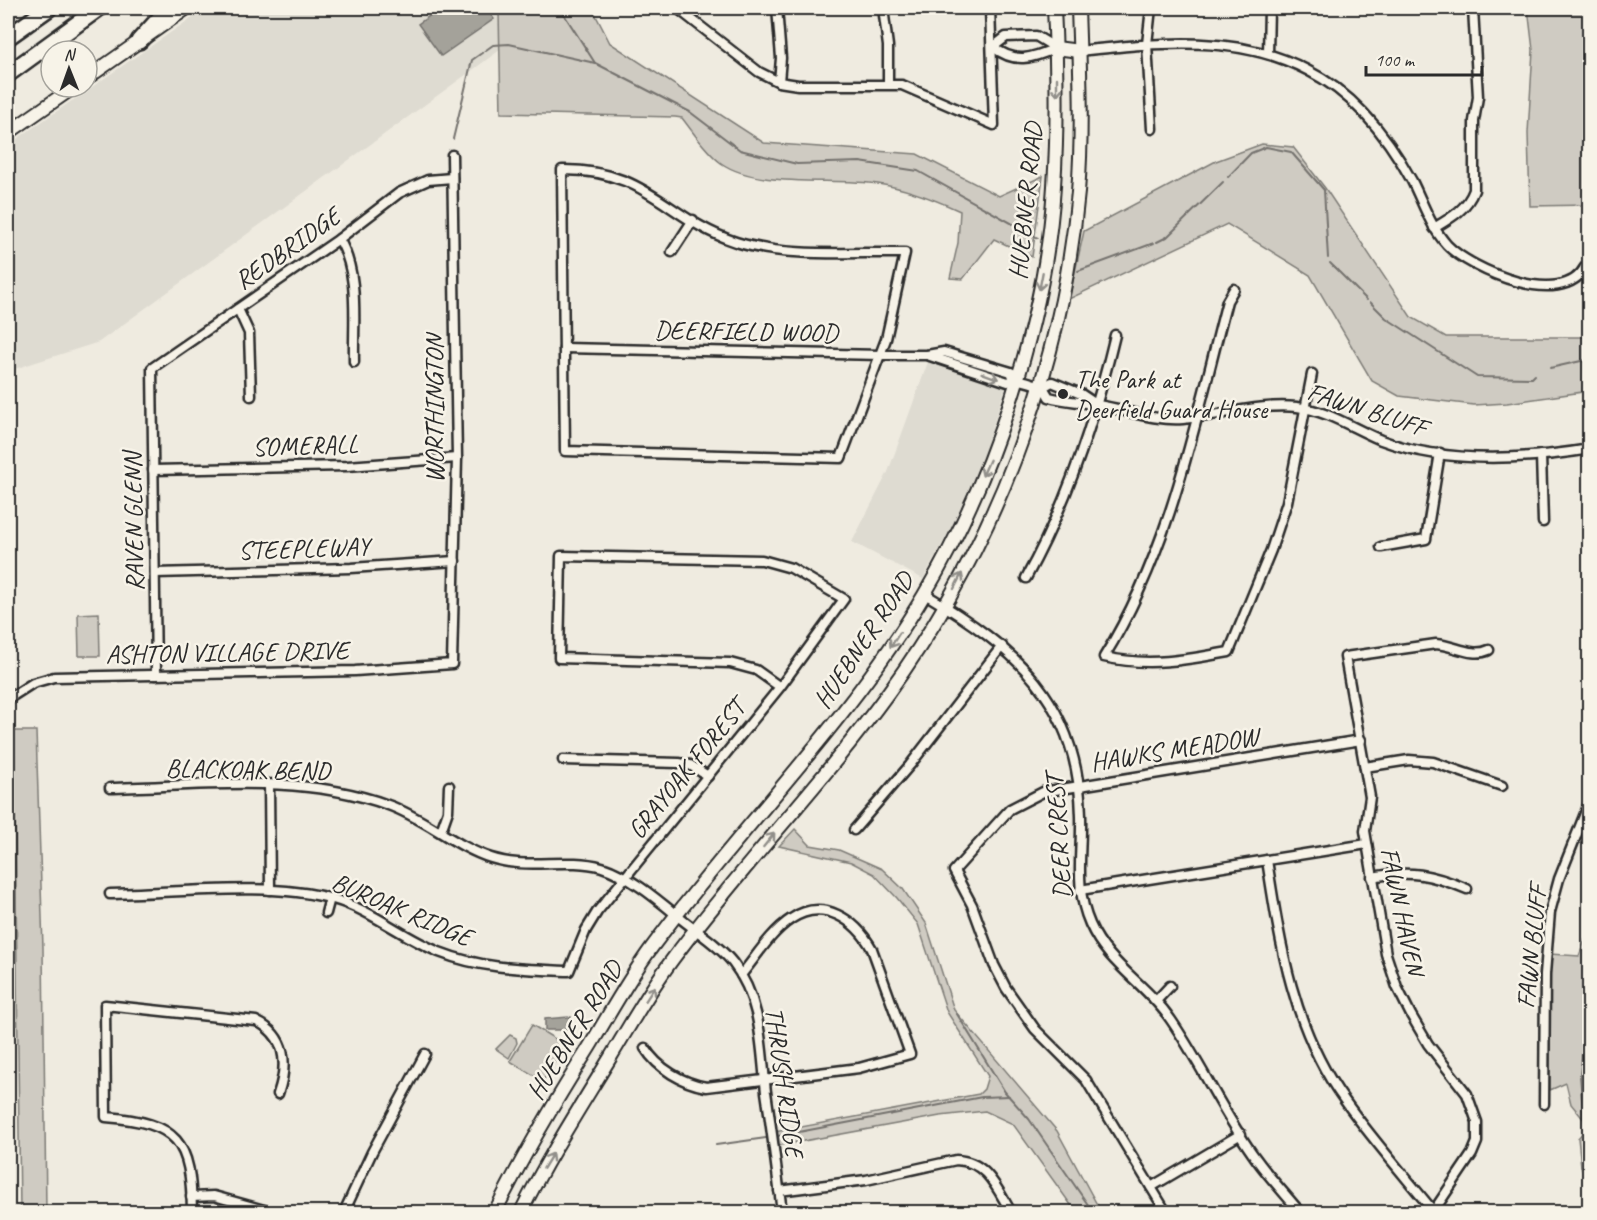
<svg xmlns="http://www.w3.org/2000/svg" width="1597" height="1220" font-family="Caveat,sans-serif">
<rect width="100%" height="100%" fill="#efebe0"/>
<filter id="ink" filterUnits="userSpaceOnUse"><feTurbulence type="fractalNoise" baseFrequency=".0167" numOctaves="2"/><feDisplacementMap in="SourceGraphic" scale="12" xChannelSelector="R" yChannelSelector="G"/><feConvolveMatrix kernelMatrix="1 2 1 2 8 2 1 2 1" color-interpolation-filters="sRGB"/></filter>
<g filter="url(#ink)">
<g fill="#dedbd1">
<polygon points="206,8 498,8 500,50 99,342 8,371 8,145"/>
<polygon points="928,362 1006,386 983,456 953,524 923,579 852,542 888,472"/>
</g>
<g fill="#cfcbc2" stroke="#7d7b76" stroke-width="1.5">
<path d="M495,8H592L610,43L764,143L917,154L999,196L1043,176L1032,257L994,239L963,279L950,278L958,243L960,211C934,199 906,188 878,184C833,177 758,189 721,163C706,152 693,132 682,118L675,117L501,113L499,12Z"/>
<polygon points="1528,8 1589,8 1589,205 1530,206 1528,133 1533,50"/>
<polygon points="1262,144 1293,147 1325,188 1411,317 1446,337 1589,337 1589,391 1507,403 1474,405 1399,396 1372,381 1310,275 1227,224 1069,299 1084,231 1216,161"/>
<polygon points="99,613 100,656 79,656 78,614"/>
<polygon points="14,731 36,731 43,948 46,1212 20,1212"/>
<polygon points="795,829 810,845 839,850 882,869 903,889 926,923 954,1010 1057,1131 1101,1212 1076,1212 1013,1124 985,1111 940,1116 776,1146 774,1132 979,1094 984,1089 988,1076 947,1012 918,924 897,898 874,874 851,862 779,846"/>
<polygon points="1589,929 1589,1190 1581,1166 1578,1138 1589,1126 1571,1104 1566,1083 1550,1090 1550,954 1579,956"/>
<polygon points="532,1025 565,1045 543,1081 510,1061"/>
<polygon points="510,1035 516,1038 517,1043 509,1058 496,1049"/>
</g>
<g fill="#a4a29a" stroke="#74726e" stroke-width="1.5">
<polygon points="441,8 486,8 494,19 441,56 418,24"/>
<polygon points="569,1017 571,1017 571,1030 545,1030 545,1019"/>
</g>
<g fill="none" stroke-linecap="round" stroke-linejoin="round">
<g stroke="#74726e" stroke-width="2">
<polyline points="560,8 595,63 690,112 740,150 797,164 860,162 918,171 1038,238"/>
<polyline points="453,139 472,60 493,45 509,44 595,63"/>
<polyline points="1228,177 1251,153 1266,147 1291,152 1324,190 1328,258"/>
<polyline points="1157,242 1167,237 1223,182"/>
<polyline points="1330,263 1367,300"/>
<polyline points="1078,271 1154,243"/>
<polyline points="1370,302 1386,318 1477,377 1532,378 1535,375"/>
<polyline points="1550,368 1590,359"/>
<polyline points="1590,996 1580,1075 1587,1161 1590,1169"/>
<polyline points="957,1014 1005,1092 1029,1119 1093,1212"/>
<polyline points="778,1136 982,1097 1009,1096"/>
<polyline points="716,1145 766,1138"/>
</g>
<g stroke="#2b2b2b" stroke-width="13">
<g id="street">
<polyline points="677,8 759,72 779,82 798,85 902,85 994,125 990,8"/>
<polyline points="777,8 781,58 779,82"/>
<polyline points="883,8 888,46 888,83"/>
<polyline points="1151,8 1147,44 1152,129"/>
<path d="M1036,36L1056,48C1031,59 1015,64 993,47L1006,37Z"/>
<path d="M1079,51C1155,43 1237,33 1307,70C1353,93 1388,137 1412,181C1423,203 1430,226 1447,245C1471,270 1563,310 1585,267"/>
<polyline points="1268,54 1269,8"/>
<path d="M562,170C648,169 666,219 736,242C786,258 852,252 905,253L886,339L841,458L565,451Z"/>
<path d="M1434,228C1451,218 1467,209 1474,190V121L1478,97L1473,8"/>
<path d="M339,239C360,274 353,322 354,362"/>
<polyline points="672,252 693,220"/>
<path d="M1234,289L1227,301C1195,423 1171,549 1104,657C1148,667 1186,660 1229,652L1271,550L1287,502L1312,374"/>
<polyline points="238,309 249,333 251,396"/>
<polyline points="564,348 881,355 927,355 944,352 1011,372 1014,379"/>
<path d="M927,355L1008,382C1018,377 1032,383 1043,387L1049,397C1065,401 1082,402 1098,405C1127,410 1153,421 1183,419C1221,416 1259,403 1297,407C1329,411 1352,428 1381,440C1445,464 1523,460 1590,449"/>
<polyline points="1043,387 1052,382 1081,394 1096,404"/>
<polyline points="1541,455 1543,522"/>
<polyline points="153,470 347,466 457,458"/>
<polyline points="1381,547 1426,539 1440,453"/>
<polyline points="155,573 351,568 455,561"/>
<path d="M1026,578C1068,502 1095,419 1115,335"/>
<path d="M925,594C1015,648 1079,702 1081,816C1082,854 1074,888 1090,924C1108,965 1147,984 1171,1020C1202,1065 1224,1116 1257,1160C1270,1178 1286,1195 1300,1212"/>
<polyline points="156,675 152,368 339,239 399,193 428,180 452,178"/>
<polyline points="8,699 33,683 54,677 355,671 452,664 457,458 452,155"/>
<polyline points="563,760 679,763 690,765 708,776"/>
<polyline points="1365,767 1409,760 1433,762 1502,786"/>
<polyline points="269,785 270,890"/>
<path d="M110,788C202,786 300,773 388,805C425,818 454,846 491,858C528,870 565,857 602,867C630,876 658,900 680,918C697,932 719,945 733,963C762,1000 761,1048 766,1092C772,1132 777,1172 782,1212"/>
<polyline points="854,830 910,765 1002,646"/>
<polyline points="441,831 448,811 449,786"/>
<path d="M1267,860C1280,944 1293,1030 1345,1101C1372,1139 1404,1175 1434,1212"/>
<path d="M1372,877C1411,870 1431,874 1467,889"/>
<polyline points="1080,890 1367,844"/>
<path d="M110,894C177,893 270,881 333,899C372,910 402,937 439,952C482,969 524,969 569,971L586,930L597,912L780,687L844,599L791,568L762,560L561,556L559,658L730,663L756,670L780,687"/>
<polyline points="326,913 330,898"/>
<polyline points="1156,1001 1170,986"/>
<path d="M645,1048C658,1069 683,1083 706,1087L859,1068L910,1054L872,949C856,920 823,897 791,919C771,932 756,957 741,975"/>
<polyline points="1544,1104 1545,974 1550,912 1559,879 1590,801"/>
<polyline points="1151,1187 1241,1134"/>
<path d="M779,1191L866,1180L956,1160C987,1161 997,1189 1011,1212"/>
<polyline points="191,1197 214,1196 271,1212"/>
<path d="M192,1212C191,1141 179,1123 106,1117L105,1005L256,1021C287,1036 288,1065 278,1094"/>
<polyline points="344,1212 372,1152 425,1054"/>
<polyline points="1166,1212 1086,1080 1035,1029 1006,988 994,965 972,905 954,871 1010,809 1043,792 1361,740"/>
<path d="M1433,1212L1472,1154L1477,1142V1122L1467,1094L1428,1044L1411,1015L1397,987L1386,954L1365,831L1370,797L1345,657L1436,644C1454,645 1472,658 1489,650"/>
</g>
</g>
<g stroke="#2b2b2b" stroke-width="16">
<g id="secondary">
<polyline points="87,78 187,8"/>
<polyline points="8,133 74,87"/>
</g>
</g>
<g stroke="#2b2b2b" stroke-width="16">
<g id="primary">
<polyline points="1056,48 1079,51"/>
<path d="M495,1212C523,1155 556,1100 590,1046C610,1013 629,978 652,947C740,827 848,723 924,595C993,479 1046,320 1054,186C1058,126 1057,67 1054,8"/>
<path d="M521,1212C547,1159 579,1109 610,1058C630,1025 649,991 672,960C740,868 821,785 888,693C993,549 1062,370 1078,192C1083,131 1080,69 1078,8"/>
</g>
</g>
<g stroke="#2b2b2b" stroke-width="20">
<g id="highway">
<polyline points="8,37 49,8"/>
<polyline points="139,41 169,8"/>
<polyline points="8,74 99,8"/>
</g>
</g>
<use href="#street" stroke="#f7f3e8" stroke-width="8"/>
<use href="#secondary" stroke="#f7f3e8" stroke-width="12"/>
<use href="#primary" stroke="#f7f3e8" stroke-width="12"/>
<use href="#highway" stroke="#f7f3e8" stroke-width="15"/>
</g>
<defs><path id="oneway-shaft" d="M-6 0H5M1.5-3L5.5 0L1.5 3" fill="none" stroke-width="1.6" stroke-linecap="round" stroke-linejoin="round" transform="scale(1.5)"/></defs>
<g stroke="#918f8a">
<use href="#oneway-shaft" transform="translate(1057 87) rotate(90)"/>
<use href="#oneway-shaft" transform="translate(1041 281) rotate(101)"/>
<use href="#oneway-shaft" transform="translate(990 376) rotate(20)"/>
<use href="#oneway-shaft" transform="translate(986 468) rotate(114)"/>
<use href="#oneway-shaft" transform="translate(958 581) rotate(-63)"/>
<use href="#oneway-shaft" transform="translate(895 640) rotate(123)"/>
<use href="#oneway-shaft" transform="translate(769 840) rotate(-51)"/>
<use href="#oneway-shaft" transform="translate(650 994) rotate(-57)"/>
<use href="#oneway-shaft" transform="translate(548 1161) rotate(-59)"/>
</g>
</g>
<circle fill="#2b2b2b" stroke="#f7f3e8" stroke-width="2" cx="1063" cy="394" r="6"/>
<g text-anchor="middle" stroke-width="5" stroke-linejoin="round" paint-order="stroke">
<g font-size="26" fill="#2b2b2b" stroke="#f7f3e8">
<text transform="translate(1025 201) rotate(-84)" y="9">HUEBNER ROAD</text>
<text transform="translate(287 248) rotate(-35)" y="9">REDBRIDGE</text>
<text transform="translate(746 331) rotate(1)" y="9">DEERFIELD WOOD</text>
<text transform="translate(434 409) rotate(-90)" y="9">WORTHINGTON</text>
<text transform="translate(1367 409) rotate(18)" y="9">FAWN BLUFF</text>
<text transform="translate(305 445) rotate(-2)" y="9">SOMERALL</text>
<text transform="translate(133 522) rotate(-91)" y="9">RAVEN GLENN</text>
<text transform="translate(304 548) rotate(-2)" y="9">STEEPLEWAY</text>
<text transform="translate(863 640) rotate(-56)" y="9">HUEBNER ROAD</text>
<text transform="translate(227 652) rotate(-1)" y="9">ASHTON VILLAGE DRIVE</text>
<text transform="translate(1174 749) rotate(-9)" y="9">HAWKS MEADOW</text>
<text transform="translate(248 769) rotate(1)" y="9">BLACKOAK BEND</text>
<text transform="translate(686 769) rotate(-51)" y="9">GRAYOAK FOREST</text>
<text transform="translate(1058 837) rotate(-94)" y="9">DEER CREST</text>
<text transform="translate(402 909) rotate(23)" y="9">BUROAK RIDGE</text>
<text transform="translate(1403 911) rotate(78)" y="9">FAWN HAVEN</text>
<text transform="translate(1531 947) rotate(-84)" y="9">FAWN BLUFF</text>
<text transform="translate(574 1030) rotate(-58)" y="9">HUEBNER ROAD</text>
<text transform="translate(785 1082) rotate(82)" y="9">THRUSH RIDGE</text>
</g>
<g font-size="26" fill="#2b2b2b" stroke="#f7f3e8" text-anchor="start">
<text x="1075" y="388">The Park at<tspan x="1075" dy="30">Deerfield Guard House</tspan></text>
</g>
</g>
<rect width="1597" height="1220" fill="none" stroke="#f7f3e8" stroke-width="30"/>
<rect x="15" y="15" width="1567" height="1190" fill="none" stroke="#2b2b2b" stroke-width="2" filter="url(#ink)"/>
<g transform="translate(69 69) rotate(359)"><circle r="28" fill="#f7f3e8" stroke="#a5a39c" stroke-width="1.5"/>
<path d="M0-4.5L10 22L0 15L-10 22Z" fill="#2b2b2b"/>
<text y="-9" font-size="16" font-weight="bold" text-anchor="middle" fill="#2b2b2b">N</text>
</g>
<path d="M1366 66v9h116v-9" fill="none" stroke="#2b2b2b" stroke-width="3"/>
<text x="1375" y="66" font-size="18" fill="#2b2b2b" stroke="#f7f3e8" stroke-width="4.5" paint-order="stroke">100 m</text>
</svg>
